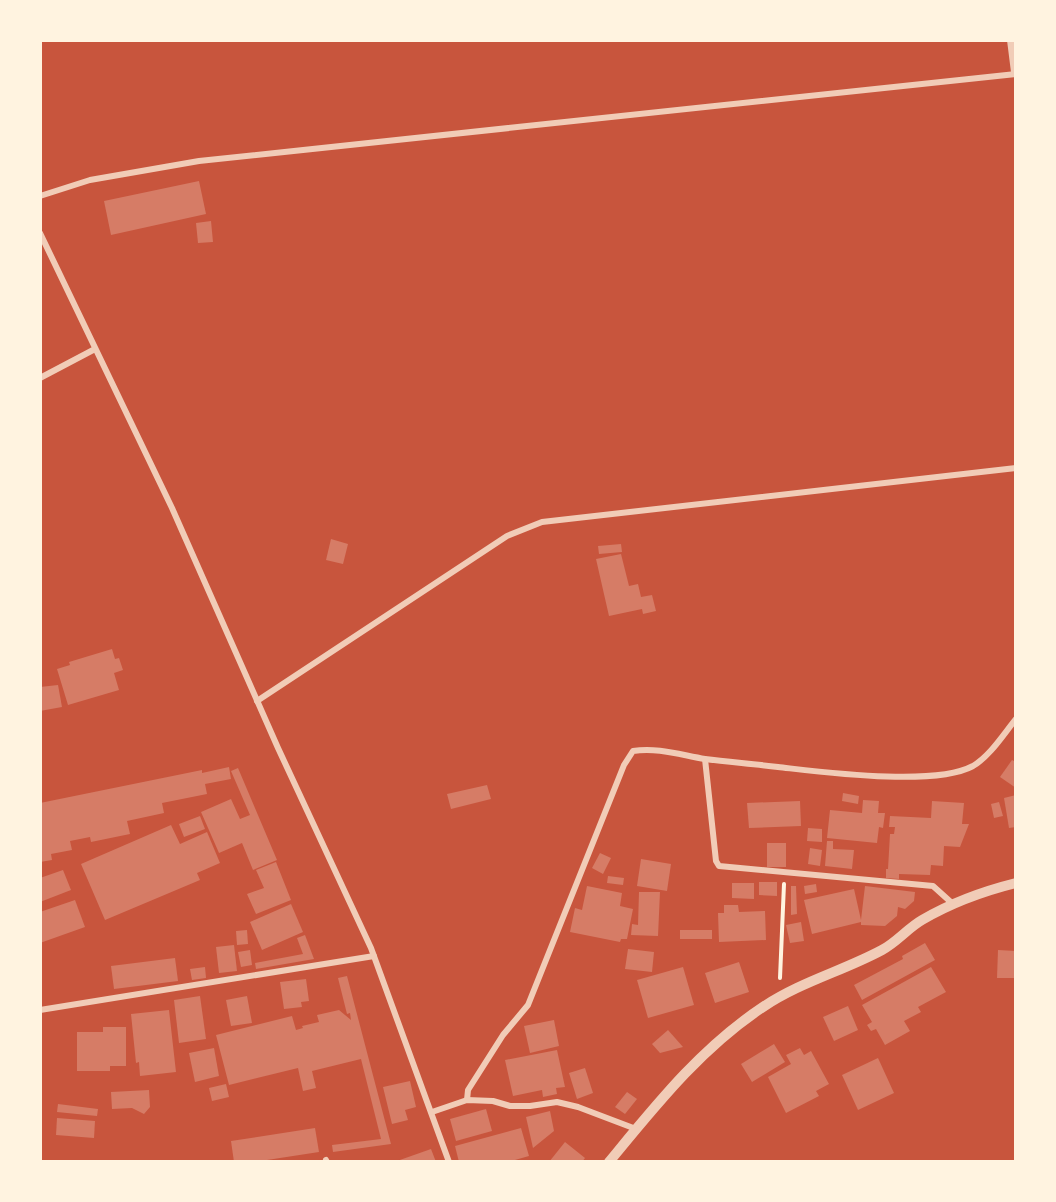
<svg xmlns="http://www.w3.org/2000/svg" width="1056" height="1202" font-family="'PT Sans',sans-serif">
<rect width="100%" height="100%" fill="#c8553d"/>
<g fill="#d67c66">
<polygon points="199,181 206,214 111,235 104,201"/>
<polygon points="211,221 213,242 198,243 196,223"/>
<polygon points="331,539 348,544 343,564 326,560"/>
<polygon points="621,544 622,552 599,554 598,546"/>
<polygon points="621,554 629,586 638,584 641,597 652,595 656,611 643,614 642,609 609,616 596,559"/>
<polygon points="112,649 115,659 119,658 123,670 114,673 119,690 68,705 57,669 70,665 69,662"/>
<polygon points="58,685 62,707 40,711 40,687"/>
<polygon points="1012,760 1016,762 1016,788 1000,777"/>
<polygon points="229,767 231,779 205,784 207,794 162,803 164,813 127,821 130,834 91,842 90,837 70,841 72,850 51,854 52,860 40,862 40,803 202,770 202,773"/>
<polygon points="238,768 277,860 253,870 242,843 219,853 201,812 231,799 240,819 250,815 231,771"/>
<polygon points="487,785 491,799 451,809 447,794"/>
<polygon points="843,793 859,796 858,804 842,801"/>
<polygon points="1016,795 1016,827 1009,828 1004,798"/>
<polygon points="863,800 879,801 878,813 885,813 883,828 879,827 877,843 827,838 830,810 862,813"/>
<polygon points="800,801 801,826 749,828 747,803"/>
<polygon points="932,801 964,803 962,824 969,824 960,847 944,846 943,866 931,865 930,875 899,874 899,879 886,878 886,869 888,869 890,834 894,834 895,827 889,827 890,816 931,818"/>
<polygon points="999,802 1003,816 994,818 991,804"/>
<polygon points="200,816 205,829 184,837 179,824"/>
<polygon points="171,825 180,844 207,832 220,863 197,873 200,880 105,920 81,864"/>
<polygon points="808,828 822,829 822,842 807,841"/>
<polygon points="827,841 833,841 833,849 854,850 852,869 825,866"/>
<rect x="767" y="843" width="19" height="24"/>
<polygon points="810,848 822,850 820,866 808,864"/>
<polygon points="600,853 611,858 603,874 592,868"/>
<polygon points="641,859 671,864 667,891 637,886"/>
<polygon points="276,862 291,900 256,914 247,894 264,888 256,870"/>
<polygon points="63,870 71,890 40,902 40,878"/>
<polygon points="608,876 624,878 623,885 607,883"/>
<polygon points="759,882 777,882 777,896 759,895"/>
<polygon points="732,883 754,883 754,899 732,898"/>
<polygon points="816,884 817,892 805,894 804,886"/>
<polygon points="587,886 622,893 620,906 633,909 627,939 621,939 620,942 570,932 575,908 582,910"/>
<polygon points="791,886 796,886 797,914 791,915"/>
<polygon points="865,886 915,892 914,901 905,909 898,907 897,916 885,926 861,925 861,922 812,934 804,900 854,889 861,920"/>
<polygon points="639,892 660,892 658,936 631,935 632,924 638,925"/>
<polygon points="75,900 85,927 40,943 40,912"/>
<polygon points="291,904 303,932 262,950 250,922"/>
<polygon points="724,905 738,905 739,912 765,911 766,940 719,942 718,913 724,913"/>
<polygon points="801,922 804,941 790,943 786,925"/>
<polygon points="247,930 248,944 237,945 236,931"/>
<rect x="680" y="930" width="32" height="9"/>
<polygon points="305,935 314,959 256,969 255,963 303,954 297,938"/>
<polygon points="925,943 935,960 862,1000 854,985 903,959 902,956"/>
<polygon points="234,945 237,971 219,973 216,947"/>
<polygon points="628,949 654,952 652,972 625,969"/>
<polygon points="250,950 252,965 241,967 238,952"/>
<polygon points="998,950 1016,951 1016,978 997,978"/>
<polygon points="175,958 178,981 114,989 111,966"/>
<polygon points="739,962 749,992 715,1003 705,973"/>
<polygon points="205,967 206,978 192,980 190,969"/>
<polygon points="683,967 694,1005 648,1018 637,980"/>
<polygon points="931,967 946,992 918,1007 921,1012 904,1021 910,1031 885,1045 876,1029 871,1031 867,1025 872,1022 862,1005"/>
<polygon points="347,976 391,1144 333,1152 332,1145 381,1139 361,1059 312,1071 316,1088 303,1091 298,1068 229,1085 216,1035 292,1016 296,1030 303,1028 302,1026 319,1022 317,1015 339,1010 351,1020 350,1013 347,1014 338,978"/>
<polygon points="306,979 309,1001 301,1002 302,1007 284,1009 280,982"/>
<polygon points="200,996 206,1039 179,1043 174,1000"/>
<polygon points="247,996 252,1023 231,1026 226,1000"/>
<polygon points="848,1006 858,1030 834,1041 823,1017"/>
<polygon points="169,1010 176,1072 140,1076 139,1062 136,1063 131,1014"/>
<polygon points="554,1020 559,1046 530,1053 524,1026"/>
<polygon points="103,1027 126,1027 126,1066 110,1066 110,1071 77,1071 77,1032 103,1032"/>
<polygon points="668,1030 683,1047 660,1053 652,1044"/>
<polygon points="774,1044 785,1062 752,1082 741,1064"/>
<polygon points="214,1048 219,1076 195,1082 189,1053"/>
<polygon points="800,1048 804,1055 811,1051 829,1084 816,1091 819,1096 786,1113 768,1077 791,1064 786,1055"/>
<polygon points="557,1050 565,1087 556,1088 557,1094 543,1097 542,1090 513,1096 505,1060"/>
<polygon points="878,1058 894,1093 858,1110 842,1075"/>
<polygon points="585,1068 593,1093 577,1099 569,1073"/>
<polygon points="410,1081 416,1107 405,1110 408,1120 392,1124 383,1087"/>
<polygon points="226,1084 229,1097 212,1101 209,1088"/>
<polygon points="149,1090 150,1107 144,1114 132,1108 112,1109 111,1092"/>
<polygon points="627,1092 637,1099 625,1114 615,1107"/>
<polygon points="58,1104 98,1109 97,1116 57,1112"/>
<polygon points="486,1109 492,1131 456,1141 450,1119"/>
<polygon points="550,1111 554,1131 533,1148 526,1117"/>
<polygon points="57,1118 95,1121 94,1138 56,1135"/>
<polygon points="315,1128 319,1152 254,1162 234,1162 231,1141"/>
<polygon points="521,1128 529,1156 508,1162 459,1162 455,1146"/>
<polygon points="565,1142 585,1158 582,1162 549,1162"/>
<polygon points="431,1149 436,1162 397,1162 397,1161"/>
</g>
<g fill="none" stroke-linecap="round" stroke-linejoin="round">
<polyline stroke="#fff3e0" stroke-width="4" points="780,978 784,884"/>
<g stroke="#f1ccb7" stroke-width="6">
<polyline points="40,196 90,180 199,161 1016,74"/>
<polyline points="40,233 172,508 278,748 371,948 449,1162"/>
<polyline points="40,378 95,349"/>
<polyline points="257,701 507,536 542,522 1016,468"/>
<polyline points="705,759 716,861 719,866 933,886 953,904"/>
<polyline points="40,1010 374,956"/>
<path d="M467,1100L468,1090L503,1035L528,1005L624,765L633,751C657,747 681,755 705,759C729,762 754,764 778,767C823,772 934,787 973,766C990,756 1003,735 1016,719"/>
<polyline points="432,1112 467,1100 493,1101 510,1106 530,1106 557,1102 578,1107 636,1129"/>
<polyline points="326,1160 327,1162"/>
</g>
<g stroke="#f1ccb7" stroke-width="10">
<polyline points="1012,40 1016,72"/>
<path d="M609,1162C656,1105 701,1048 763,1007C800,982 843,971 882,950C897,942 908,928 922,920C951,903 984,891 1016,883"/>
</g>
</g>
<rect width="1056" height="1202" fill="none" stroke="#fff3e0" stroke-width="84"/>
</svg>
